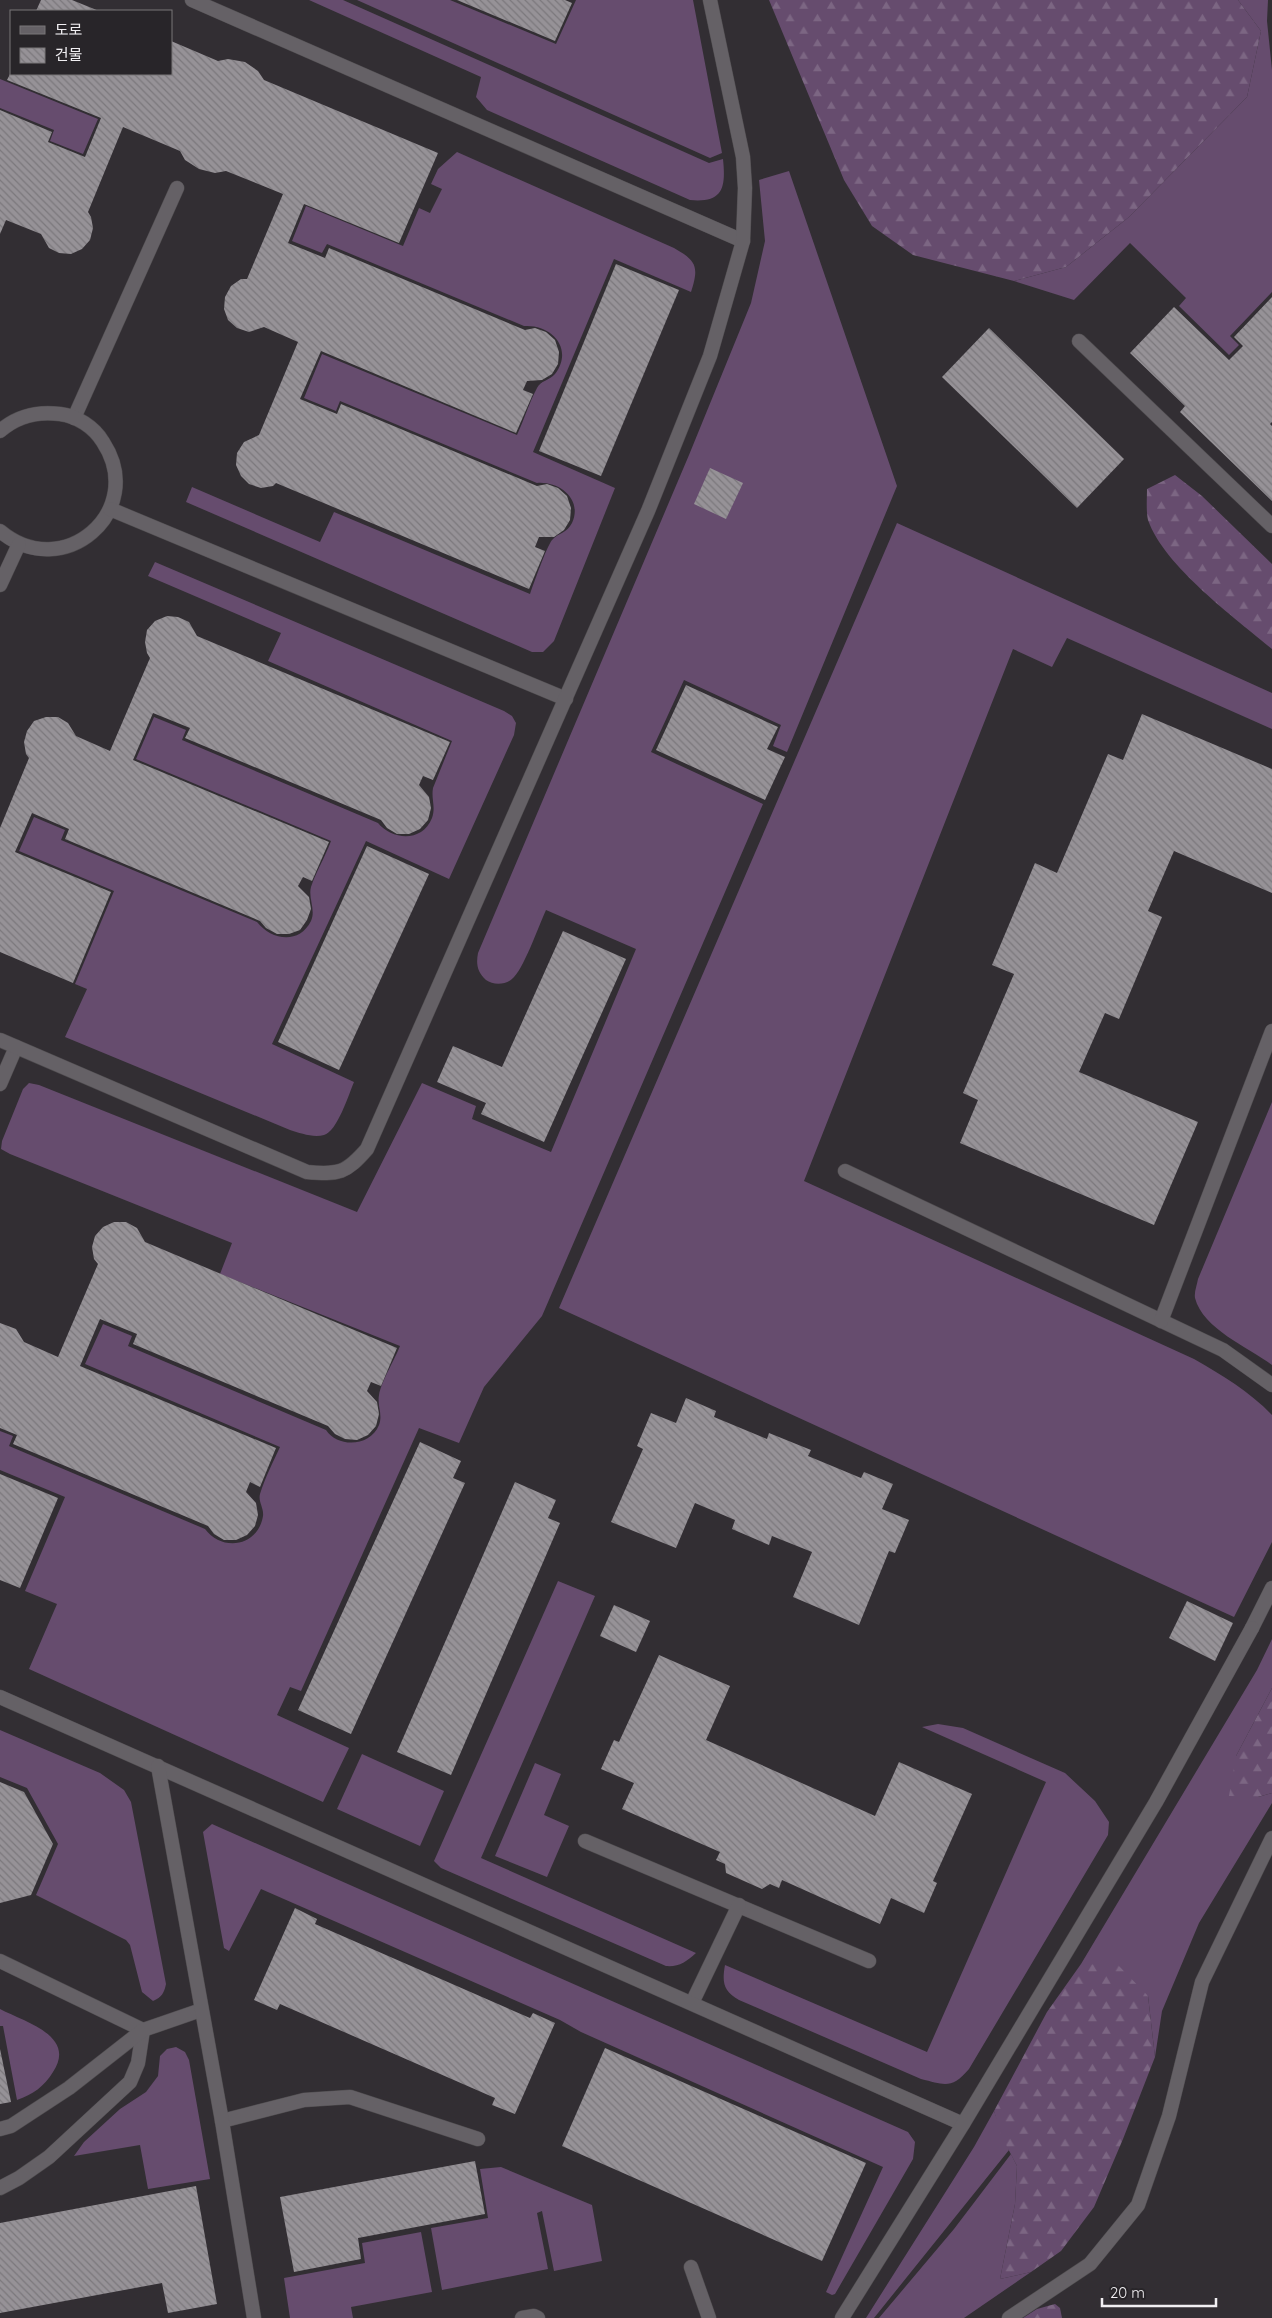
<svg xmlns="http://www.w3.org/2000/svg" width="1272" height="2318" font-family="Quicksand,'Noto Sans KR',sans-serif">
<defs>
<pattern id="forest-firs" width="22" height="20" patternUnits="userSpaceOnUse" patternTransform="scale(1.25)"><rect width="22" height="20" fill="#664c6e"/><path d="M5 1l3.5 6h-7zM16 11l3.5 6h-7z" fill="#7c6683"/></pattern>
<pattern id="building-back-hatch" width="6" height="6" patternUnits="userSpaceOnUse" patternTransform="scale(1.25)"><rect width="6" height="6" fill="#969297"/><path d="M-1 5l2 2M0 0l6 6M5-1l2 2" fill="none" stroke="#7b787c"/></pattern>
</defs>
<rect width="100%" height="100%" fill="#322e33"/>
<g fill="#664c6e">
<path d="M309,0H343L709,163L723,159C726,188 723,203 690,200L487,110L476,97L481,77Z"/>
<polygon points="357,0 450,0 556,44 576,0 693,0 722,153 710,158"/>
<polygon points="1238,0 1268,0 1267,21 1272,70 1272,292 1230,336 1239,345 1229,355 1179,306 1186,298 1130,243 1074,300 1014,281 1066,267 1129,217 1247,97 1261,31"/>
<polygon points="0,79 98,119 83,154 50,141 54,130 0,108"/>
<path d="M457,152L674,248C697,261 699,267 691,292L614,259L533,452L615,488L554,641L543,652H532L186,502L192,487L320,542L334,512L530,594C534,583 546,548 552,540C558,533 567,533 572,523C583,499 559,481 537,483L340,401L336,411L304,398L322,354L517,435C524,420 529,403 537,388C540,381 550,380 555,374C574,349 552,324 524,326L327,244L322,253L292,241L306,206L403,246L419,208L430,213L442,189L431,184L438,169Z"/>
<path d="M789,171L897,486L787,752L773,746L781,725L684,680L651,752L763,804L542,1316L484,1387L459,1443L419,1428L301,1691L290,1687L277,1715L349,1748L323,1802L29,1669L57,1604L25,1591L65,1497L0,1470V1431L13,1436L9,1446L205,1529C222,1552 258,1547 263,1516C264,1508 258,1502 260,1494C265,1478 273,1462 280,1447L85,1364L103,1324L132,1336L128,1346L326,1430C338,1448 370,1447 379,1425C383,1414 377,1406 379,1395C381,1382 395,1359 400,1346L220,1274L232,1243L10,1154L1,1149L2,1141L23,1089L29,1083L39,1085L357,1212L422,1083L476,1106L472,1119L551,1152L636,949L546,910C539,925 523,971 512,979C505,985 493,985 486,980C477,972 476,964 478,953L689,455L751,303L765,241L759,180Z"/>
<path d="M897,523L1272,693V729L1067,638L1052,667L1013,649L804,1181L1194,1359C1222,1375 1249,1391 1272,1415V1542L1234,1617L559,1308Z"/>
<path d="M155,562L504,711L512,716L516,723L514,735L449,879L366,841L272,1044L354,1082C349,1094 337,1132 324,1135C313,1138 300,1133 290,1130L65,1037L87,989L75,984L114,891L19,851L34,817L65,830L61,840L257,922C271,940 299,945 311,921C316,910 308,898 311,887C316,872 325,857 331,841L136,759L154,717L186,730L182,740L378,823C392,840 422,843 432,818C436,807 431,799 433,788L452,741L268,661L281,633L148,576Z"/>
<path d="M1272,1102V1365C1248,1347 1203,1329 1195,1298C1194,1292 1197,1285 1198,1279Z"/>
<path d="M558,1581L595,1596L481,1858L696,1953C686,1962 679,1967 666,1966L441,1868L434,1861Z"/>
<polygon points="1272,1639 1272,1688 1236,1756 1258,1797 1272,1793 1272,1803 1199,1923 1162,2011 1155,2057 1148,1996 1081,1964 1257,1670"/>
<path d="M938,1724L963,1728L1065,1773L1095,1801L1109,1822L1108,1835L969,2069C952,2089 945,2085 921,2079L739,2000C723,1991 722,1982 725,1965L927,2052L1046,1782L922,1727Z"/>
<path d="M0,1730L100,1773L124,1790L131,1802L166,1984C164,1993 162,1997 153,2001L142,1992L130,1945L126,1940L36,1895L58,1844L27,1788L0,1777Z"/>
<polygon points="362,1754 444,1791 420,1846 337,1809"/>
<polygon points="535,1763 561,1774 544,1815 569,1826 547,1877 495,1856"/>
<polygon points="212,1824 908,2132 915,2142 913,2159 835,2294 832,2295 826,2292 883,2167 581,2032 560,2020 261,1889 229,1951 224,1948 203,1832"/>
<path d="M0,2009C25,2022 77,2036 53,2072C44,2087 33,2094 17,2100L3,2026H0Z"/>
<polygon points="176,2047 185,2052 189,2060 210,2179 148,2189 140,2145 74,2156 84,2142 120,2109 146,2092 158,2076 160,2056 167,2049"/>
<polygon points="994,2111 1009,2150 874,2318 866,2318 974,2147"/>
<polygon points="1011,2154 1017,2166 1015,2204 1000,2279 1031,2272 964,2318 879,2318 954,2229"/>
<polygon points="501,2167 592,2205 602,2261 554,2271 542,2211 537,2213 548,2269 442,2290 431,2228 488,2218 480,2169"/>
<polygon points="421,2232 432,2292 351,2307 353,2318 290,2318 284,2278 365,2263 362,2243"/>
</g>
<g fill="url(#forest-firs)">
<polygon points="769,0 1238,0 1261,31 1247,97 1129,217 1066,267 1014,281 913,255 872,226 844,180"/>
<path d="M1175,475L1202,496L1272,564V649C1235,618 1164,566 1148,520C1146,511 1147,498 1147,489Z"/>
<polygon points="1272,1688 1272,1793 1258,1797 1229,1796 1236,1756"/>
<polygon points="1081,1964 1118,1965 1148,1996 1155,2057 1123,2139 1094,2207 1061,2251 1031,2272 1000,2279 1015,2204 1017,2166 1002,2137 994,2111 1047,2012"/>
<polygon points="1055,2304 1060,2308 1062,2318 1023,2318 1037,2309"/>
</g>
<g fill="url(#building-back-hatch)">
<polygon points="41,0 72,0 99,11 36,11"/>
<polygon points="457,0 565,0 572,3 555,41"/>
<polygon points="171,41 218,61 228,59 245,62 258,71 264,80 438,153 399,243 304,204 288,243 325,258 329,248 525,330 535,328 546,332 555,340 559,352 558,364 552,374 542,380 527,381 523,390 533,394 516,433 321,351 300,399 337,414 341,404 537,486 547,484 558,488 567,496 571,508 570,520 564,530 554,537 539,537 535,547 545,551 529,589 276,483 273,486 261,488 249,484 241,476 236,465 237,453 244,442 259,435 298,342 264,327 249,332 237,328 228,320 224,309 225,297 231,286 241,279 247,279 283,194 226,171 215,173 199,169 185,160 180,151 123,127 88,212 91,217 93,228 90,240 82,249 71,254 59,253 49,248 41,234 6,220 0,234 0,110 52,132 48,142 85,157 101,118 7,80 10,74 171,74"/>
<polygon points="616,264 679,290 601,476 539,451"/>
<polygon points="1272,297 1272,422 1270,424 1272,426 1272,501 1180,412 1185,406 1130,353 1174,307 1229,360 1243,346 1234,337"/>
<polygon points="989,328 1124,459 1077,508 942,377"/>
<polygon points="710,468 743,483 726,519 694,504"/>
<polygon points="167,616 178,617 189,622 197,636 450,742 433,780 423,776 419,785 429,797 431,808 428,820 420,829 409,834 397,834 387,828 381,820 185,738 190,728 153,713 133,760 329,842 312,881 303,877 298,886 309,897 311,909 307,920 300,930 289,934 277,934 266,928 260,921 65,839 69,829 32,813 15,852 111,892 73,983 0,952 0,828 29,758 26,754 24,742 27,731 34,721 46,717 58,717 68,723 76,736 110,751 150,658 147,653 145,642 147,630 155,621"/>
<polygon points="686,685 778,727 767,749 785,757 765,800 656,750"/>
<polygon points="1142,714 1272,769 1272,893 1174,851 1148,911 1162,917 1119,1019 1105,1013 1079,1072 1198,1122 1154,1225 960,1143 978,1100 963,1093 1014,974 992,965 1035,863 1057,873 1108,754 1123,760"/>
<polygon points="367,846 429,874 339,1070 278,1042"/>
<polygon points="563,931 626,959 544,1142 481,1114 486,1103 437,1082 453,1046 502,1067"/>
<polygon points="114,1222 126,1222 137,1228 145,1242 397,1348 381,1386 371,1382 367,1391 377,1402 379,1414 376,1426 368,1435 357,1440 345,1439 335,1434 328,1426 133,1344 137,1334 100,1319 80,1366 276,1448 260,1487 250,1482 246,1492 256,1503 258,1515 255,1526 247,1535 236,1540 224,1540 214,1534 208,1526 13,1444 17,1435 0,1428 0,1323 16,1329 24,1342 58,1357 98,1264 94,1259 92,1247 95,1236 103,1227"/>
<polygon points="686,1398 716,1411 714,1417 767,1439 769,1433 811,1450 808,1456 861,1478 864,1472 893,1484 882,1509 909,1520 895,1553 889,1551 859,1625 793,1597 812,1552 772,1536 769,1545 732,1529 735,1520 695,1503 676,1548 611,1522 643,1449 637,1446 651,1413 676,1423"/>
<polygon points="420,1442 461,1461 453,1478 465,1483 351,1734 298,1710"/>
<polygon points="0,1474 58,1498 20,1588 0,1580"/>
<polygon points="515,1482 556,1500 548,1518 560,1523 451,1775 397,1752"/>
<polygon points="1187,1601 1233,1623 1215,1661 1169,1638"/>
<polygon points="614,1605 650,1621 636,1652 600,1636"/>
<polygon points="659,1655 730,1686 706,1740 875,1816 899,1762 972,1794 933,1881 937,1883 924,1913 891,1898 880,1924 782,1880 779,1888 770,1884 762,1889 726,1873 725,1864 716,1860 720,1852 622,1809 634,1783 601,1769 614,1740 619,1742"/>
<polygon points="0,1782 24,1792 53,1844 31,1895 0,1903"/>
<polygon points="295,1908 317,1919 315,1924 530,2018 533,2013 555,2023 515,2114 492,2105 495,2098 280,2004 277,2010 254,2000"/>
<polygon points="605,2048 866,2163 822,2261 562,2146"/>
<polygon points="0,2049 11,2102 0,2104"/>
<polygon points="475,2161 485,2214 358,2238 361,2259 294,2272 280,2197"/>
<polygon points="196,2186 217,2304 168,2313 162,2283 0,2313 0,2223"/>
</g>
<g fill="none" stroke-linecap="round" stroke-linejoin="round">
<g stroke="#4e4b4e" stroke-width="15">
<g id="service">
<polyline points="1079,341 1272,526"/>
<polyline points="0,1084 16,1047"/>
<polyline points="845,1171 1223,1350 1272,1385"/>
<polyline points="1161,1321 1272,1031"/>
<polyline points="1252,1628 1272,1588"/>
<polyline points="585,1841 869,1961"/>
<polyline points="0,1961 143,2030 138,2063 130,2082 49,2157 19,2178 0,2188"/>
<polyline points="692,2003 739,1905"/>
<polyline points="222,2121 304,2100 350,2097 478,2139"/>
<polyline points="0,2129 11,2126 69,2088 143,2030 201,2010"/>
<polyline points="691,2267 709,2318"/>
<polyline points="522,2318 534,2316 538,2318"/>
</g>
</g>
<g stroke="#4e4b4e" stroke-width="15">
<g id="minor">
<polyline points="192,0 743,241"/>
<polyline points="74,418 177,188"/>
<path d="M0,431C17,416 37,411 60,414C77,416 94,427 103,442C148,511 63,584 0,531"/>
<polyline points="110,509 566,699"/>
<polyline points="0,585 19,544"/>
<path d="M0,1040L307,1172C339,1175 346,1173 367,1149L648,511L710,356L743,241L745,188L743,157L710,0"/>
<polyline points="0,1697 963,2124"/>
<polyline points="158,1766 222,2121 254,2318"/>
<polyline points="842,2318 963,2124 1156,1802 1252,1628"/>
<polyline points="1009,2318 1090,2264 1138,2205 1169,2116 1202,1982 1272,1838"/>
</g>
</g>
<use href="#service" stroke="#656166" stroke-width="14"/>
<use href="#minor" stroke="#656166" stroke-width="14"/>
</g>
<rect x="10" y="10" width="162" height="65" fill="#282529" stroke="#787679"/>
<rect x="20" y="26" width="25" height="8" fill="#656166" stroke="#787679"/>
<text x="55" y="35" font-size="15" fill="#f1eff2">도로</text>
<rect x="20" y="48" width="25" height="15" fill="url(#building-back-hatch)" stroke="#787679"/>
<text x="55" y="60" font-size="15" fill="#f1eff2">건물</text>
<path d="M1102 2298v8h114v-8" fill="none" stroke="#f1eff2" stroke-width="2.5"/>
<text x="1110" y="2298" font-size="15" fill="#f1eff2" stroke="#282529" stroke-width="4" paint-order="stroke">20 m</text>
</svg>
